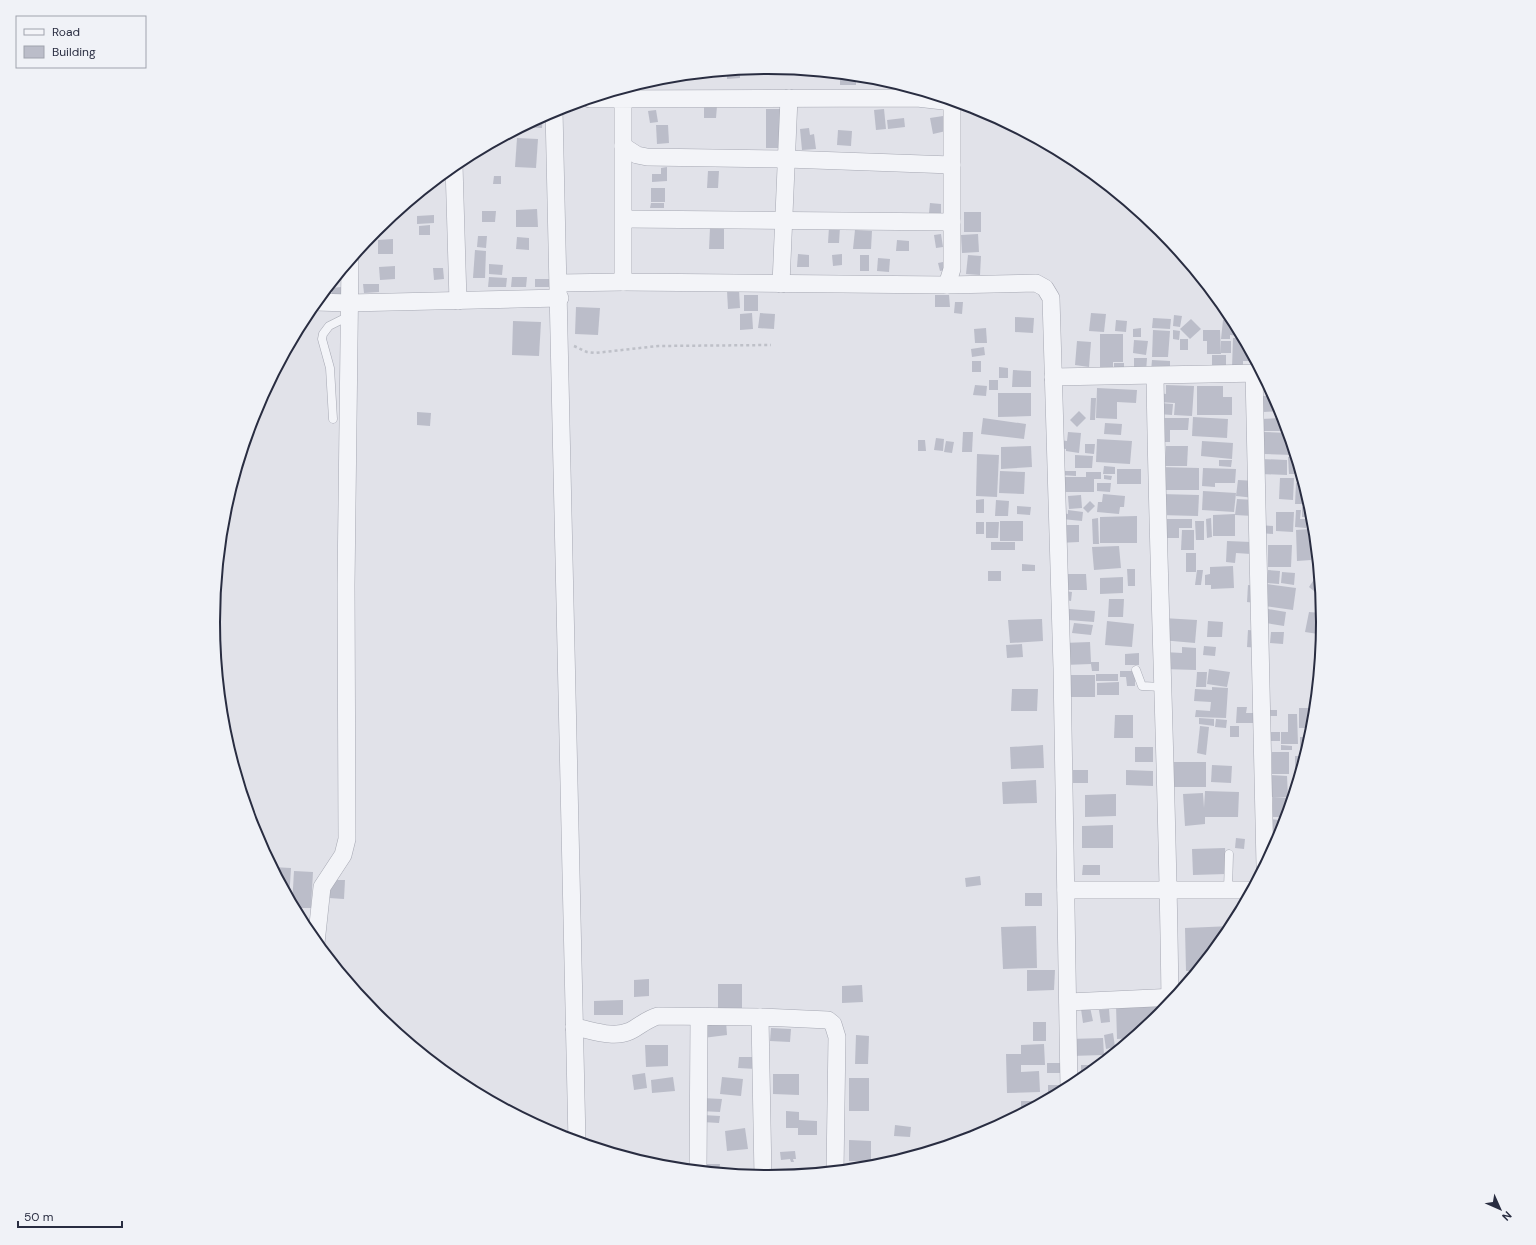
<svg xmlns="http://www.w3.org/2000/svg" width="1536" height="1245" font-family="'DM Sans',sans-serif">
<rect width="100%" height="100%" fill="#e1e2e9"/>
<g fill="#bbbdc9">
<polygon points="740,70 740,78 727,79 727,71"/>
<polygon points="840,74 856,76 856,85 840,85"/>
<polygon points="678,76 678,82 659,82 659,78"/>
<polygon points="869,77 877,78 882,81 869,82"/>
<polygon points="704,106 717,106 716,118 704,118"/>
<rect x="766" y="109" width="15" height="39"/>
<polygon points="884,109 886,129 876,130 874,110"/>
<polygon points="656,110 658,122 650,123 648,111"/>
<polygon points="543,116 542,128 522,127 532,122"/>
<polygon points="943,116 946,131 933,134 930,118"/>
<polygon points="904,118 905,127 888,129 887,120"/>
<polygon points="656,125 668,125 669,143 657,144"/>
<polygon points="809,128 810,135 814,134 816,149 802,150 800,129"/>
<polygon points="838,130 852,131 851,146 837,145"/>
<polygon points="517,138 538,139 536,168 515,167"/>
<polygon points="667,167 667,181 652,182 652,174 661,174 661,168"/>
<polygon points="708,171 719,171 718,188 707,188"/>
<polygon points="494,176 501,176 501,184 493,184"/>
<rect x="651" y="188" width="14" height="14"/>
<polygon points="651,203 664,203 664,208 650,208"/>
<polygon points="930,203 941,204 941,213 929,213"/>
<polygon points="537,209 538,227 516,227 516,210"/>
<polygon points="482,211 496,211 495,222 482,222"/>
<rect x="964" y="212" width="17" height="20"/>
<polygon points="434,215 434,223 417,224 417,216"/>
<polygon points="430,225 430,235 419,235 419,226"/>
<polygon points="829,227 840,227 839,243 828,243"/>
<polygon points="710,228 724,228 724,249 709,249"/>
<polygon points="855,230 872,231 871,249 853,249"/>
<polygon points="941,234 943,247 936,248 934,235"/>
<polygon points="978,234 979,252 962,253 961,235"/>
<polygon points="478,236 487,236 486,248 477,247"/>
<polygon points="517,237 529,238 529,250 516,249"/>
<polygon points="393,239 393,254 378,254 378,240"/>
<polygon points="897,240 909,241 909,251 896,251"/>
<polygon points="475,250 486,251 485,278 473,278"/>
<polygon points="798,254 809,255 809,267 797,267"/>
<polygon points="842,254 842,265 833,266 832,255"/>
<rect x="860" y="255" width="9" height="16"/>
<polygon points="968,255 981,256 980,275 966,274"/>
<polygon points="878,258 890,259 889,272 877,271"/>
<polygon points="943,262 945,270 940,271 938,263"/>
<polygon points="489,264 503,265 502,275 489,274"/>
<polygon points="395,266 395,279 380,280 379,267"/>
<polygon points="433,268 443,268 444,279 434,280"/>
<polygon points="489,277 507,278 506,287 488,287"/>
<polygon points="512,277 527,277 526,287 511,287"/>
<polygon points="535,279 552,279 551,287 535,287"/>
<polygon points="363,284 379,284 379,292 364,293"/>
<polygon points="328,287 330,295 321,295"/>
<polygon points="341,287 341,295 332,296 332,288"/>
<polygon points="739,290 740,308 728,309 727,291"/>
<rect x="744" y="295" width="14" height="16"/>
<polygon points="935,295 949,295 950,307 935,307"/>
<polygon points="955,302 963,302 962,314 954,313"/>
<polygon points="576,307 600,308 598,335 575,334"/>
<polygon points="752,313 753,329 740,330 740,314"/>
<polygon points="760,313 775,314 774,329 758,328"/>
<polygon points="1091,313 1106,314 1104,332 1089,331"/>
<polygon points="1174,315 1182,316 1180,327 1173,326"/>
<polygon points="1015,317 1034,318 1033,333 1015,332"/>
<polygon points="1153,318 1171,319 1170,329 1152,328"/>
<polygon points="1191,319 1201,329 1190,339 1180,329"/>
<polygon points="1116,320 1127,321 1126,332 1115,331"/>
<polygon points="1223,320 1234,321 1240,336 1230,335 1230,339 1221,339"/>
<polygon points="513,321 541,322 539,356 512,355"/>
<polygon points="986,328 987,343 975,343 974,329"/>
<polygon points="1141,328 1141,337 1133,337 1133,329"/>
<polygon points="1153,330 1170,331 1168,357 1152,357"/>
<polygon points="1173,330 1180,331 1179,340 1173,339"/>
<polygon points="1203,330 1220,330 1221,354 1207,354 1207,341 1203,341"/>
<polygon points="1100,334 1123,334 1123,362 1113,362 1113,371 1100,371"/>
<polygon points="1233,338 1243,338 1252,355 1251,361 1243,361 1243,368 1232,368"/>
<rect x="1180" y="339" width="8" height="11"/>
<polygon points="1134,340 1148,341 1146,355 1133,353"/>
<polygon points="1077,341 1091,342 1089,367 1075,365"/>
<rect x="1221" y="341" width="10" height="12"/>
<polygon points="984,347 985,355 972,357 971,349"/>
<rect x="1212" y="355" width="14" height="13"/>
<polygon points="1134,358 1147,358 1146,372 1134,372"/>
<polygon points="1152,360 1170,361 1170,372 1151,371"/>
<rect x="972" y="361" width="9" height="11"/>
<rect x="1114" y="363" width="10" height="7"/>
<polygon points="999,367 1008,368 1008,378 999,378"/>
<polygon points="1013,370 1031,371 1031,387 1012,387"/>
<rect x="989" y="380" width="9" height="10"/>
<polygon points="975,385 987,386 986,396 973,395"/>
<polygon points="1166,385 1194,386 1192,416 1174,415 1175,403 1158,402 1159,393 1166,394"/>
<polygon points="1197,386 1223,386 1223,397 1232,397 1232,415 1197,415"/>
<polygon points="1097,388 1137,390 1136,403 1117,402 1117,419 1096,418"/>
<polygon points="998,393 1031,393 1031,416 998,417"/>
<polygon points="1262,396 1274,396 1282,411 1263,412"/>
<polygon points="1091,398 1096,398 1095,420 1090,420"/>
<polygon points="1159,403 1173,404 1172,415 1158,414"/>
<polygon points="1079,411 1086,418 1077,427 1070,420"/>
<polygon points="417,412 431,413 430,426 417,425"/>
<polygon points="1193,417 1228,419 1227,438 1192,436"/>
<polygon points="983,418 1026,424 1024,439 981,434"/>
<polygon points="1158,418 1189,418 1188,430 1170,430 1170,442 1157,442"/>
<polygon points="1283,418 1283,431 1261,431 1261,419"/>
<polygon points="1105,423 1122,424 1121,435 1104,434"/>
<polygon points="963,432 973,432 972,452 962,452"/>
<polygon points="1068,432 1081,433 1079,453 1066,451 1066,449 1059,448 1060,440 1067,441"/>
<polygon points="1264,432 1288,433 1293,455 1264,454"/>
<polygon points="936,438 944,439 943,451 934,450"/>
<polygon points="1097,439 1132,441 1130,464 1096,462"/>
<polygon points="918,440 925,440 926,451 918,451"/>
<polygon points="946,441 954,442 952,453 944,452"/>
<polygon points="1202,441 1233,443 1232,459 1201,456"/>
<polygon points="1085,444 1095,444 1094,454 1085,453"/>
<polygon points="1031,446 1032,467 1001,469 1001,447"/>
<polygon points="1166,446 1188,446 1187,466 1165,466"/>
<polygon points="977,454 999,455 997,497 976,496"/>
<polygon points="1075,455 1093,456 1092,468 1075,468"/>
<polygon points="1288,457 1295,457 1299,474 1289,474"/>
<polygon points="1261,459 1287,460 1287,475 1261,474"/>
<polygon points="1219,460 1232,460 1231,467 1219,466"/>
<polygon points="1104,466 1115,467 1115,474 1103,474"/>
<polygon points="1160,467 1199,468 1199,490 1160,490"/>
<polygon points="1203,468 1236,469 1235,483 1215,483 1215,487 1202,486"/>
<rect x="1117" y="469" width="24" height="15"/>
<polygon points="1000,471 1025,472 1024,494 999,493"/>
<polygon points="1060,471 1076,471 1076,476 1060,475"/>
<polygon points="1086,472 1101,472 1101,479 1094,479 1094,492 1061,492 1061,477 1086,477"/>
<polygon points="1104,475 1112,476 1111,480 1104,479"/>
<polygon points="1280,478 1294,478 1293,500 1279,499"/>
<polygon points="1238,480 1256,481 1255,498 1236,496"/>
<polygon points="1097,483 1111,483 1110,492 1097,491"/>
<polygon points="1296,483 1303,483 1310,504 1295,504"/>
<polygon points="1203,491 1236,493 1234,512 1202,510"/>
<polygon points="1103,494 1125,496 1124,507 1120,507 1119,514 1097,512 1098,502 1102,502"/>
<polygon points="1160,494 1199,495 1198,516 1159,515"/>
<polygon points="1081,495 1082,508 1069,509 1068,496"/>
<polygon points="984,499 984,513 976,513 976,500"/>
<polygon points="1237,499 1255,500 1253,516 1235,515"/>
<polygon points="996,500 1009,501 1008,516 995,516"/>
<polygon points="1090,501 1095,506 1088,513 1083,508"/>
<polygon points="1017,506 1031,507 1030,515 1017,514"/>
<polygon points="1302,507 1311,508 1313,517 1302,517"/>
<polygon points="1068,510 1083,512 1082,521 1062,519 1063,513 1068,514"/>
<polygon points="1296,510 1301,510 1300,519 1307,519 1306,528 1295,527"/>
<polygon points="1276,512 1294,512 1293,532 1276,531"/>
<polygon points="1235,514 1235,536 1213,536 1213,515"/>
<polygon points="1137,516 1137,543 1100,543 1100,517"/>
<polygon points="1098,518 1099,544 1093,544 1092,519"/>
<polygon points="1211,518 1212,537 1207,538 1206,519"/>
<polygon points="1160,519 1192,519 1192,528 1179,528 1179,538 1160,538"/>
<rect x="1000" y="521" width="23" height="20"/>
<polygon points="1195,521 1204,521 1204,540 1196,540"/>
<rect x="976" y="522" width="8" height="12"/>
<polygon points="986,522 999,522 998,538 986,538"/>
<polygon points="1058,525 1079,525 1079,542 1058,543"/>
<polygon points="1260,525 1273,526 1273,534 1260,533"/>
<polygon points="1310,529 1311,560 1297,561 1296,530"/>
<polygon points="1182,530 1194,530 1194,550 1181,550"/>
<polygon points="1312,533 1315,533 1317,554 1313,554"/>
<polygon points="1227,541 1251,542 1251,554 1236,553 1235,563 1226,562"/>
<rect x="991" y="542" width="24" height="8"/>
<polygon points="1268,545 1292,545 1291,567 1268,567"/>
<polygon points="1119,546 1121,568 1094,570 1092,547"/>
<rect x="1186" y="553" width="10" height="19"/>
<polygon points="1022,564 1035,565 1035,571 1022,571"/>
<polygon points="1233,566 1234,588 1211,589 1211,585 1205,585 1205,575 1210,574 1210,567"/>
<polygon points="1127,569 1135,569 1135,586 1128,586"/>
<polygon points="1197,570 1203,570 1201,585 1195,585"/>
<polygon points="1268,570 1280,571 1279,584 1267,583"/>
<rect x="988" y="571" width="13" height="10"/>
<polygon points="1282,572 1295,573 1294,585 1281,583"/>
<polygon points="1063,574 1086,574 1087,590 1063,590"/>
<polygon points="1123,577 1123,593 1100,594 1100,578"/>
<polygon points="1315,578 1320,584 1314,591 1309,587"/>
<polygon points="1267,584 1296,588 1293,610 1264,606"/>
<polygon points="1248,585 1257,586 1255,603 1247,602"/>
<polygon points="1065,591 1072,592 1071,601 1065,600"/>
<polygon points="1109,599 1124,599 1123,617 1108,617"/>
<polygon points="1069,609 1095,611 1094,622 1068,620"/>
<polygon points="1268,609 1286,612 1284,626 1266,623"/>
<polygon points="1309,612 1321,613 1318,634 1305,632"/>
<polygon points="1163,618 1197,620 1195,643 1161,640"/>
<polygon points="1042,619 1043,641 1010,643 1008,620"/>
<polygon points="1107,621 1134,624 1132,647 1105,645"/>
<polygon points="1208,621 1223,622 1222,637 1207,637"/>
<polygon points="1074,623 1093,625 1091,635 1072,633"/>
<polygon points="1248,630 1259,631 1258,648 1247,647"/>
<polygon points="1271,632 1284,632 1283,644 1270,643"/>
<polygon points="1090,642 1091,662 1099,662 1099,671 1092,671 1091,664 1064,665 1063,643"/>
<polygon points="1022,644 1023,657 1007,658 1006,645"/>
<polygon points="1204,646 1216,647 1215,656 1203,655"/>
<polygon points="1182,647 1196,648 1196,670 1163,669 1164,652 1182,653"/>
<polygon points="1139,653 1139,665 1125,665 1125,654"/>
<polygon points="1209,669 1230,672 1227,687 1207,684"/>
<polygon points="1120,671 1135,671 1135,686 1127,686 1126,677 1120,677"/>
<polygon points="1197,672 1207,672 1206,687 1196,687"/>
<rect x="1096" y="674" width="22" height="7"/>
<polygon points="1063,675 1095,675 1095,697 1064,697"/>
<polygon points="1119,682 1119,695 1097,695 1097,683"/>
<polygon points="1212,687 1228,688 1226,718 1195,717 1196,710 1210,711 1211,702 1194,701 1195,689 1212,690"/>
<polygon points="1012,689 1038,689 1037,711 1011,711"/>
<polygon points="1237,707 1247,707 1246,713 1258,713 1258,723 1236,723"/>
<polygon points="1299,708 1315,708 1313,728 1299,728"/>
<polygon points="1269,710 1277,710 1277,716 1268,716"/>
<polygon points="1288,714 1297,714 1298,744 1281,744 1281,732 1288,732"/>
<polygon points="1115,715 1133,715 1133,738 1114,738"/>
<polygon points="1199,718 1214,719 1214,726 1199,724"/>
<polygon points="1216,719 1227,720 1226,728 1215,727"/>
<polygon points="1200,726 1209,727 1206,755 1197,753"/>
<rect x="1230" y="726" width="9" height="11"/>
<polygon points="1308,729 1313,729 1306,752 1300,752 1300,737 1308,737"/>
<polygon points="1268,732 1280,732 1280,741 1267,741"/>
<polygon points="1043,745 1044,768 1011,769 1010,747"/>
<polygon points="1281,745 1292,746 1292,750 1281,750"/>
<rect x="1135" y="747" width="18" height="15"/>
<rect x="1272" y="752" width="17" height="22"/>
<polygon points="1295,756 1305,756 1297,784 1295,784"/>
<rect x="1172" y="762" width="34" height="25"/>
<polygon points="1212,765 1232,766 1231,783 1211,782"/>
<rect x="1073" y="770" width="15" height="13"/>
<polygon points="1126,770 1153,771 1153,786 1126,785"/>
<polygon points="1271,775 1287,776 1288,797 1271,797"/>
<polygon points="1036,780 1037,803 1003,804 1002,782"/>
<polygon points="1205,791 1239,792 1238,817 1205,817 1205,824 1185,826 1183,794 1203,793 1204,808"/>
<polygon points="1116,794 1116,816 1085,817 1085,795"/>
<polygon points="1273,797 1292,798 1282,832 1270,832 1271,819 1279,820 1279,817 1272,817"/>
<polygon points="1113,825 1113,848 1082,848 1082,826"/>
<polygon points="1236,838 1245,839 1244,849 1235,848"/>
<polygon points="1225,848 1226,874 1193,875 1192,849"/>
<polygon points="1083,865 1100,865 1100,875 1082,875"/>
<polygon points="272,867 291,868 289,900 277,876"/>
<polygon points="294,871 313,872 311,908 294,908 292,905"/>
<polygon points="980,876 981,885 966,887 965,878"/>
<polygon points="330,880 345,880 344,899 329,898"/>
<rect x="1025" y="893" width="17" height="13"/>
<polygon points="1036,926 1037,968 1003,969 1001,927"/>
<polygon points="1232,926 1197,971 1186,971 1185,928"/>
<polygon points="1027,970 1055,970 1054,990 1027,991"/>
<polygon points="649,979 649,996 634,997 634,980"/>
<rect x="718" y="984" width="24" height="26"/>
<polygon points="862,985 863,1002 842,1003 842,986"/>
<polygon points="623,1000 623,1015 594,1015 594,1001"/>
<polygon points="1157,1004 1157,1018 1133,1038 1117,1039 1116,1005"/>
<polygon points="1090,1007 1093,1021 1083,1023 1081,1009"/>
<polygon points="1109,1009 1110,1022 1101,1023 1099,1010"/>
<polygon points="726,1021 727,1035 703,1038 707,1024"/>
<rect x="1033" y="1022" width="13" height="19"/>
<polygon points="771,1028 791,1029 790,1042 770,1041"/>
<polygon points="1113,1033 1115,1047 1106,1049 1104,1035"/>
<polygon points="856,1035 869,1036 868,1064 855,1064"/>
<polygon points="1103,1038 1104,1055 1070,1056 1070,1039"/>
<polygon points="1044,1044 1045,1065 1021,1065 1021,1072 1039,1071 1040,1092 1007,1093 1006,1054 1021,1054 1021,1045"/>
<polygon points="645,1045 668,1045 668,1066 646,1067"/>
<polygon points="739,1057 756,1057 756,1069 738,1068"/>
<rect x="1047" y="1063" width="15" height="10"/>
<polygon points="1081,1065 1100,1065 1081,1081"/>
<polygon points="645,1073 647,1088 634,1090 632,1075"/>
<polygon points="773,1074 799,1074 799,1095 773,1094"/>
<polygon points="673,1077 675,1091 652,1093 651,1080"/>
<polygon points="722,1077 743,1079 741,1096 720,1094"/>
<rect x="849" y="1078" width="20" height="33"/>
<polygon points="1048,1085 1063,1085 1063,1092 1058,1094 1048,1094"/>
<polygon points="701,1098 722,1099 720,1112 700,1111"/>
<polygon points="1021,1101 1041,1101 1041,1103 1021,1114"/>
<polygon points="786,1111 799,1112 799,1120 817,1121 817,1135 798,1135 798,1128 786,1128"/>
<polygon points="703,1115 720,1116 719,1123 702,1122"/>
<polygon points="895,1125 911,1127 910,1137 894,1136"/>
<polygon points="745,1128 748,1149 727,1151 725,1131"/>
<polygon points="849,1140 871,1141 871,1161 849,1161"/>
<polygon points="795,1151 796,1159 793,1159 794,1162 791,1162 790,1159 781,1160 780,1152"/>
<polygon points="701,1164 720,1164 719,1173 701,1171"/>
</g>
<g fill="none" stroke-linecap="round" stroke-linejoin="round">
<g stroke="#a6a8b3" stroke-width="9">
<g id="service">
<polyline points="333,419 330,368 322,339 323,334 329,326 349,316"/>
<polyline points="1136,670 1142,686 1162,687"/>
<polyline points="1228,891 1229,854"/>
</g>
</g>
<g stroke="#a6a8b3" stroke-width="18">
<g id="minor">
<polyline points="590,99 917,98 952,102 952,269 947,285 623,282 623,99"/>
<polyline points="554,110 577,1142"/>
<polyline points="623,146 637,155 647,157 786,159 952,165"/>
<polyline points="454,165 458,301"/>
<polyline points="624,219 952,222"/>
<polyline points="559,283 623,282"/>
<polyline points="781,284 789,98"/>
<polyline points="947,285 1036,283 1045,288 1051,298 1062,668 1069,1088"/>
<polyline points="316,302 349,303 560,298"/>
<polyline points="1254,373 1265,865"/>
<path d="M1155,376C1158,585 1168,795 1170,1004"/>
<polyline points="1053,377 1261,373"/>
<polyline points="1066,890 1252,890"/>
<polyline points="316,943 322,887 343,855 347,839 346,585 350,261"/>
<polyline points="1068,1002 1176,997"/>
<path d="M574,1027C592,1030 613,1039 630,1031C640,1026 647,1019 658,1016L760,1017"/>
<polyline points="698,1171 699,1017"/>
<polyline points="763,1177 760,1017 828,1020 833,1024 837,1037 835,1171"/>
</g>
</g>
<polyline stroke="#bec0c8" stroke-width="2.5" stroke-dasharray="3 3" stroke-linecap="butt" points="574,346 587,352 595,353 658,346 771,345"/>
<use href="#service" stroke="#f3f4f8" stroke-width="8"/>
<use href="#minor" stroke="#f3f4f8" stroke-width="17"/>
</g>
<path d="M0 0H1536V1245H0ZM220 622a548 548 0 1 1 1096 0a548 548 0 1 1-1096 0Z" fill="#f0f2f7" fill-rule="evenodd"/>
<path fill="none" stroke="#292d41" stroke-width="2" d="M220 622a548 548 0 1 1 1096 0a548 548 0 1 1-1096 0Z"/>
<rect x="16" y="16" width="130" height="52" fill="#f0f2f7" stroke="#a0a3ae"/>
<rect x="24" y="29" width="20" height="6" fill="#f3f4f8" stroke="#a0a3ae"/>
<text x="52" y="36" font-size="12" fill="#292d41">Road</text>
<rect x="24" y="46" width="20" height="12" fill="#bbbdc9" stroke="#a0a3ae"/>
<text x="52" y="56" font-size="12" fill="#292d41">Building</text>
<g transform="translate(1500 1209) rotate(135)" stroke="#f0f2f7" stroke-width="3" paint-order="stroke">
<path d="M0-3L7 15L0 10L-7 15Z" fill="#292d41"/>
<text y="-6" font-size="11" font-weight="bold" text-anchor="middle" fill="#292d41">N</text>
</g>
<path d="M18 1221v6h104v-6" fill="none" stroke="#292d41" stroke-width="2"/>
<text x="24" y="1221" font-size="12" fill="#292d41" stroke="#f0f2f7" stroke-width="3" paint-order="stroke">50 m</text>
</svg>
